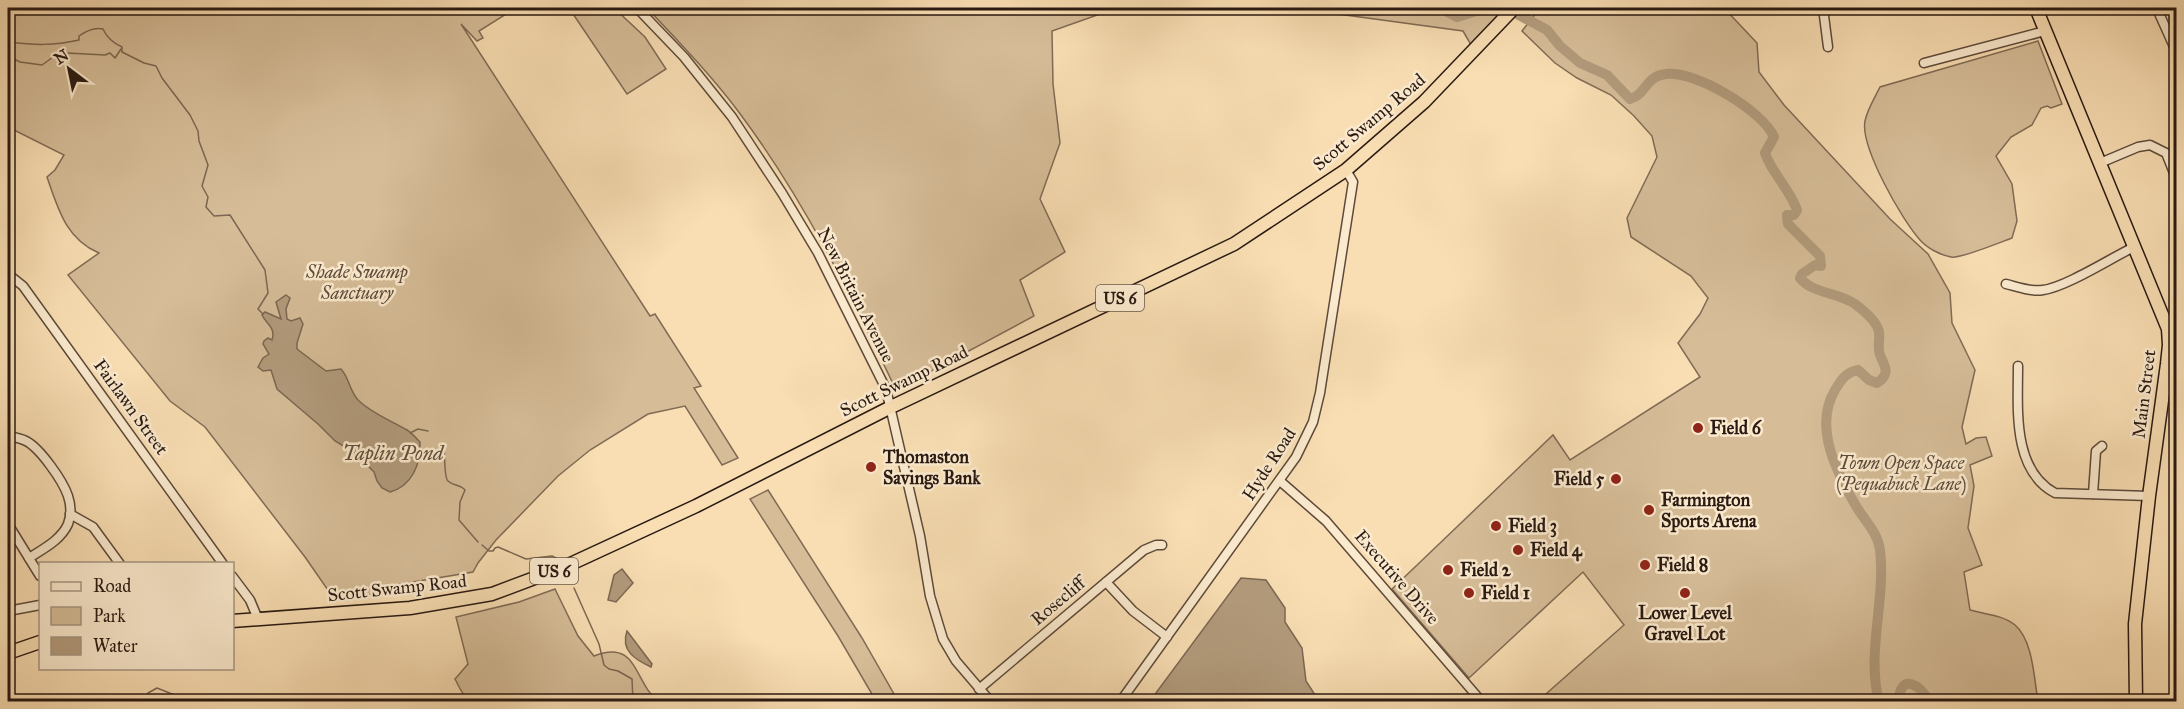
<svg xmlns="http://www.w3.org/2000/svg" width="2184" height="709" font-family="'IM FELL Great Primer',serif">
<rect width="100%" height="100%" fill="#f9deb3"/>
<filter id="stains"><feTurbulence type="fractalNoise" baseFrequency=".00333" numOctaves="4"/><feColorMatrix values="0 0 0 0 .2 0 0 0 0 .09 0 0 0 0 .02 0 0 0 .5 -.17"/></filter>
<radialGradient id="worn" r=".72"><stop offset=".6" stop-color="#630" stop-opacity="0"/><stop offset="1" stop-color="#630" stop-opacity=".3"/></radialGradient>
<g fill="#d6bd98" stroke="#806b55" stroke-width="1.5">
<path d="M8,8H516L479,31L483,38L477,41L461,24L650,316L655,314L701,386L694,388L738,458L722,465L685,406L648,414L590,450L558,476L496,540L478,563L473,572L377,588L381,594L332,596L305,557L205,427L170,401L68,275L99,253C66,239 58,209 47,177L55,170L64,155L8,127Z"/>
<polygon points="569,8 614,8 645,37 666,69 627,94"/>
<path d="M647,8H1117L1052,31L1053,84L1060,143L1040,199L1065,252L1020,280L1034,316L896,390C850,293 802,196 738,111C710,74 678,41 647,8Z"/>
<polygon points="1319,8 1514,8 1474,50 1463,31 1323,12"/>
<path d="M1540,8H1724L1757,43L1759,72L1784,105L1890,219L1928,254L1950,293L1952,323L1975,370L1962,427L1966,444L1976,438L1986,437L1992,456L1970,465L1974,486L1968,528L1982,565L1964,572L1970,610C1984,614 2003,615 2015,625C2033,640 2034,679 2038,701H1538L1624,625L1583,572L1469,678L1392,589L1553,435L1570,460L1700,377L1678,343L1700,314L1708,298L1691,276L1631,237L1627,218L1657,157L1652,136L1634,116L1611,95L1577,78L1555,63L1522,31Z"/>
<path d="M2038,41L2062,104L2051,108L2047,106L2041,108L2032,125L2011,137L1996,156L2012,184L2017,221L2012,238C2001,242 1960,259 1951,257C1940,255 1927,248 1920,240C1902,220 1860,147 1865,121C1867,110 1875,97 1880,87Z"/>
<polygon points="768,490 862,638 898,701 876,701 838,636 750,499"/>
<path d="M555,589L578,636L594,656C638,638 634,683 658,701L480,702C462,697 464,696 455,679L468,664L456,617L519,602Z"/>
</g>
<g fill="#b29b7c" stroke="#7b6752" stroke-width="1.5">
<path d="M286,295L290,298L286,309L287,319L291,321L300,318L303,324L297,343V349L326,371L341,369C350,379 349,391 359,401C373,414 390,420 407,430C412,433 416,438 420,442C421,464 412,486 390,492L382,488L377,481L374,472L355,453L335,441L318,424L277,389L271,370L263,371L258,367L263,358L269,354L263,344L264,341L268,338L272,340C276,327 266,324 262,315L265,312L281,319L276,302Z"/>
<polygon points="622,569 633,583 616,602 608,600 614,575"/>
<polygon points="1241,578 1266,580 1285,608 1285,622 1302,648 1306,681 1319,701 1150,701"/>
<path d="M627,631L652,664L651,667C636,660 620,651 627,631Z"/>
</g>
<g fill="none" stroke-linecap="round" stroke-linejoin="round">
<g stroke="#7b6752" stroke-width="1.5">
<path d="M8,42C34,45 53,46 79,40V36C86,31 94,27 103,29C107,38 113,43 122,47V52L144,63L156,66L162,78L190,115L198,131L199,141L208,165L202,186L208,197L206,207L214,216L230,215L265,270L268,293L258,309L263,314"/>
<polyline points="8,59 12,58 20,62 42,65 56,55 67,53 105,55 110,53 115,58 121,49"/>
<polyline points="410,433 418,429 428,431"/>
<path d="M444,448C445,455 444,478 448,481C453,486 460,484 465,490L460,502L459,520L478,542"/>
<polyline points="482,545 489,551 493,551 495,548 498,547 526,559 552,556 556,558"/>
<polyline points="574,588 599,644 604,665 609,669 618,671 632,679 633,702"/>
<polyline points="140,702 148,693 157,688 177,696 199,697 212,702"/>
</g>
<g stroke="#b29b7c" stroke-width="10">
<polyline points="1440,8 1457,17 1486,8"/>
<path d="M1506,8L1547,30L1560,46L1580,63L1607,75L1630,99C1647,94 1645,76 1666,74C1695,70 1763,111 1774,137L1765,153C1772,174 1790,189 1797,210L1794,215H1787L1788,224L1820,256L1821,266L1815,265L1802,274L1800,278C1813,294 1838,292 1855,304C1863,310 1877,321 1879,332C1880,338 1878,344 1879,351C1881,363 1894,372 1877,383L1869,380L1858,370C1846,372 1841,380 1835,390C1813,427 1837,473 1856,506C1865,521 1878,533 1880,550C1886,601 1866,652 1879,702"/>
<path d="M1898,702C1901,672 1919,684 1930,702"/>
</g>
<g stroke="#5d4a3a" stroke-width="11">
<g id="minor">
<polyline points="637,8 684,57 732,117 782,193 818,253 886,389 920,536 930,596 943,639 956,661 991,702"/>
<polyline points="1823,8 1828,47"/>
<polyline points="2158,11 2176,51"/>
<polyline points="1924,63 2045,31"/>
<polyline points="2100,163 2138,147 2150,145 2166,153 2176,178"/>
<polyline points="8,274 23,286 223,564"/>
<path d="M2006,284C2018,287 2031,292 2043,290C2066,287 2111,258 2134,247"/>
<path d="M2018,366C2018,409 2012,470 2055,493L2149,496"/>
<path d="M8,436C14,437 20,438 26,441C40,448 63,481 68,496C71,505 71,516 68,524C61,540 43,549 29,558"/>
<polyline points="1280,481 1326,521 1482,702"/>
<polyline points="2093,494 2096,451 2102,446"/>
<polyline points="70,514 93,527 120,564"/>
<polyline points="8,524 40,576"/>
<polyline points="232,576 250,600 258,619"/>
<polyline points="1106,582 1133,611 1167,637"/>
<polyline points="8,611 40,605"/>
<polyline points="979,689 1144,550 1156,545 1162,545"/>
<polyline points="1120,702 1296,457 1313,422 1320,393 1353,182 1346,170"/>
</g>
</g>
<g stroke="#291912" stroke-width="15">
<g id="highway">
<polyline points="2036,8 2168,329 2169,345 2167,364 2149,496 2135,624 2136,702"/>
<polyline points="232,621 410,608 492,594 564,567 696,506 891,407 1234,244 1346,170 1424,102 1514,8"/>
<polyline points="8,653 40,642"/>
</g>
</g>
<use href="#minor" stroke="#fbeace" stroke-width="8"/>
<use href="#highway" stroke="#f9deb3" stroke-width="12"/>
</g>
<g fill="#8f2418" stroke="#fbeace" stroke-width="2">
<circle cx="1698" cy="428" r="6"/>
<circle cx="871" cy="467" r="6"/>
<circle cx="1616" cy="479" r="6"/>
<circle cx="1649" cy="510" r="6"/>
<circle cx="1496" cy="526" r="6"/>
<circle cx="1518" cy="550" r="6"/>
<circle cx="1645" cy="565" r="6"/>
<circle cx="1448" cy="570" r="6"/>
<circle cx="1469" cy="593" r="6"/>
<circle cx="1685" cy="593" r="6"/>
</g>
<g text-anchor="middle" stroke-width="5" stroke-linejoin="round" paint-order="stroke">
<g fill="#fbeace" stroke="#68584a" stroke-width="1.5">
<rect x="1096" y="285" width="48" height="26" rx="4.5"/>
<rect x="530" y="558" width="48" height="26" rx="4.5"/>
</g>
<g font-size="16" font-weight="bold" fill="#291912">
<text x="1120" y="304">US 6</text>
<text x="554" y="577">US 6</text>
</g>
<g font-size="18" fill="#291912" stroke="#fbeace">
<text transform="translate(1369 122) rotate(-40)" y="6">Scott Swamp Road</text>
<text transform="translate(856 295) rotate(63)" y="6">New Britain Avenue</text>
<text transform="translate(904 381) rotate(-26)" y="6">Scott Swamp Road</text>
<text transform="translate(2144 394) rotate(-83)" y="6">Main Street</text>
<text transform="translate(131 407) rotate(54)" y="6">Fairlawn Street</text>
<text transform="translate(1269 464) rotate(-57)" y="6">Hyde Road</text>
<text transform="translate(1397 577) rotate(49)" y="6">Executive Drive</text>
<text transform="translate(397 588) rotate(-6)" y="6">Scott Swamp Road</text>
<text transform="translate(1058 601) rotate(-40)" y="6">Rosecliff</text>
</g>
<g font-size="18" font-style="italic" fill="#5d4a3a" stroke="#fbeace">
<text x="357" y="278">Shade Swamp<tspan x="357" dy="21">Sanctuary</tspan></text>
<text x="1901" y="469">Town Open Space<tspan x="1901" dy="21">(Pequabuck Lane)</tspan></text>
</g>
<g font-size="18" font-weight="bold" fill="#291912" stroke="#fbeace" text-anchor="start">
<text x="1710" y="434">Field 6</text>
<text x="883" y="463">Thomaston<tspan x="883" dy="21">Savings Bank</tspan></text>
<text x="1604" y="485" text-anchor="end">Field 5</text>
<text x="1661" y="506">Farmington<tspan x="1661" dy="21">Sports Arena</tspan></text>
<text x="1508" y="532">Field 3</text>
<text x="1530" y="556">Field 4</text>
<text x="1657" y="571">Field 8</text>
<text x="1460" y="576">Field 2</text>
<text x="1481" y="599">Field 1</text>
<text x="1685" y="619" text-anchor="middle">Lower Level<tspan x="1685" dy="21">Gravel Lot</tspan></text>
</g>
<g font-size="20" font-style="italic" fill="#604d3c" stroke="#fbeace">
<text x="393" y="460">Taplin Pond</text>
</g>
</g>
<rect width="2184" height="709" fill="none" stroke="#f9deb3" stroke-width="30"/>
<rect x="9" y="9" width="2166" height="691" fill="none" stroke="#291912" stroke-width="3"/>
<rect x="15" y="15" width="2154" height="679" fill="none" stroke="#291912" stroke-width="1.5"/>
<rect x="39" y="562" width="195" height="108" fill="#fbeace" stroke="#a79683" stroke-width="1.5"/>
<rect x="51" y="582" width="30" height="9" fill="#fbeace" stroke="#a79683" stroke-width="1.5"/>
<text x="93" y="592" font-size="18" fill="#291912">Road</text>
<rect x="51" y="607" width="30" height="18" fill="#d6bd98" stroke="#a79683" stroke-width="1.5"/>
<text x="93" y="622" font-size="18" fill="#291912">Park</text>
<rect x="51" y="637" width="30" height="18" fill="#b29b7c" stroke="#a79683" stroke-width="1.5"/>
<text x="93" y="652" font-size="18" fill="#291912">Water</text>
<g transform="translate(69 69) rotate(328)" stroke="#fbeace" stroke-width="4.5" paint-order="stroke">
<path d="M0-4.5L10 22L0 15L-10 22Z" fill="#291912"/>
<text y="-9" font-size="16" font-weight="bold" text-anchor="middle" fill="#291912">N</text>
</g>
<rect width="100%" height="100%" filter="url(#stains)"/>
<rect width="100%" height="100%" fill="url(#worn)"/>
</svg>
